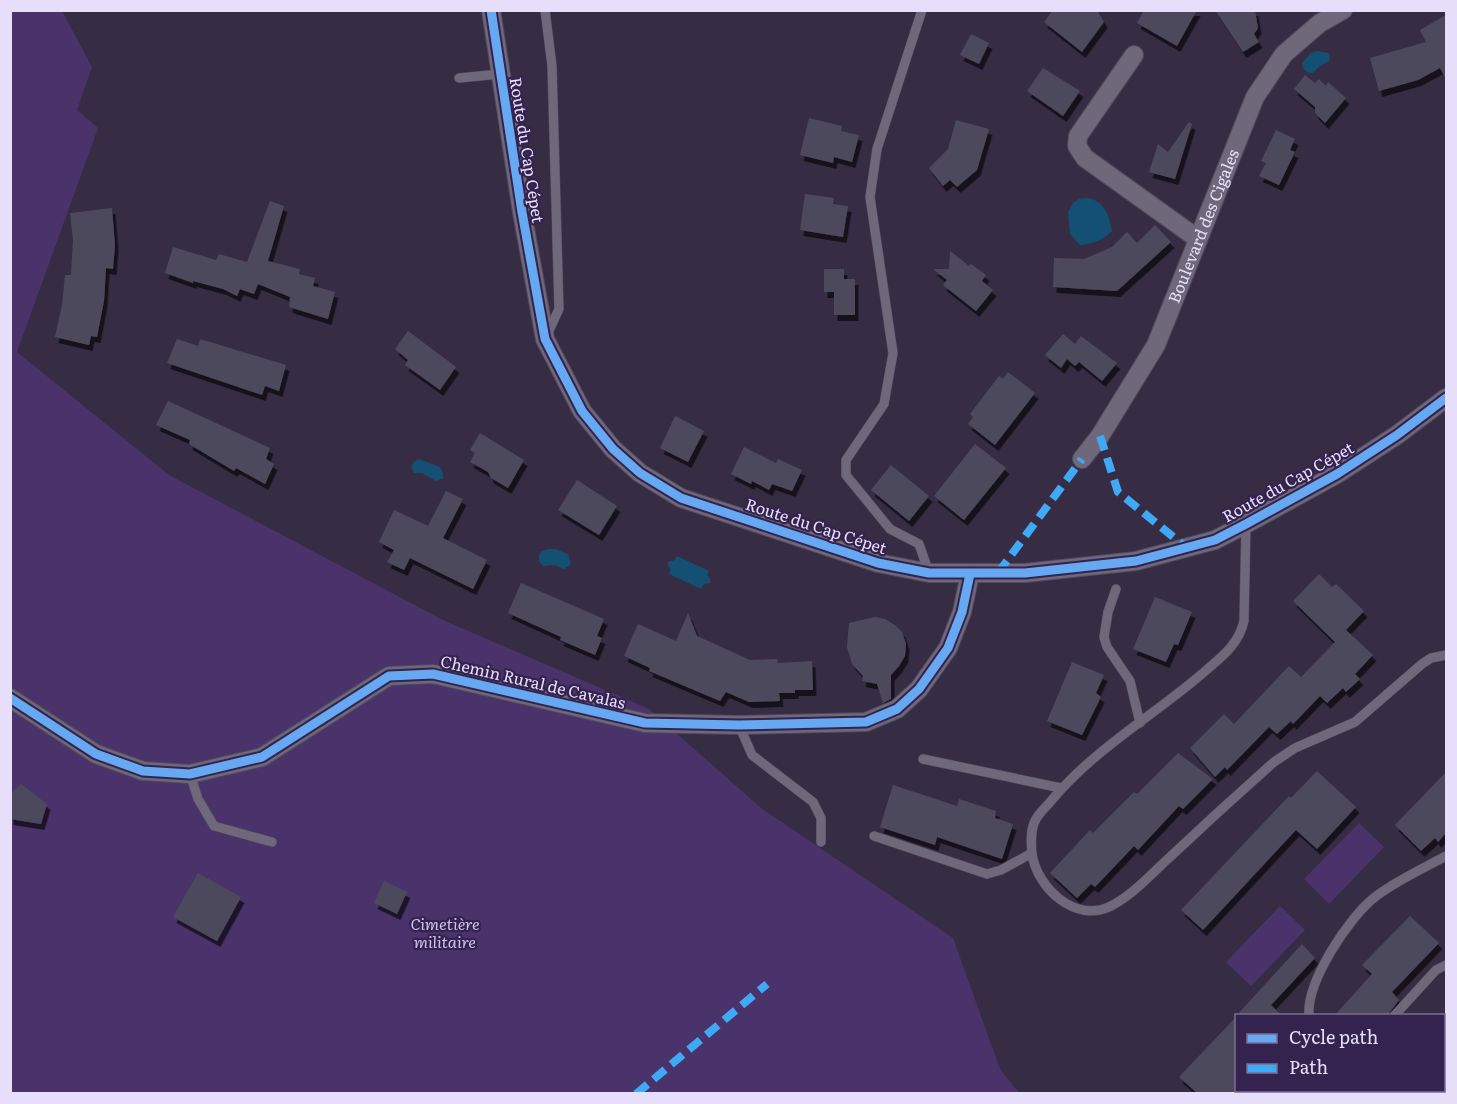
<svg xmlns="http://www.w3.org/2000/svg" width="1457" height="1104" font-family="Literata,serif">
<defs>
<filter id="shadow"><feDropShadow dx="3.5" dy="6" stdDeviation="0" flood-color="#0009"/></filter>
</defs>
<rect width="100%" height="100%" fill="#362d44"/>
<g fill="#49336a">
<polygon points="10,11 62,11 92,67 77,110 98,128 17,352 169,475 443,620 649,709 761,808 953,938 1000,1069 1019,1093 11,1093"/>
<polygon points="1359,823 1384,847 1329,904 1304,879"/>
<polygon points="1280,906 1305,930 1251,986 1226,962"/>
</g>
<g fill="#135073">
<path d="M1318,51L1328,53L1330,57L1329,61L1321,65L1313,73C1307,74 1302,69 1302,63L1311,53Z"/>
<path d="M1090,198C1106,204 1109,216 1112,231C1103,240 1093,244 1080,245L1070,234L1068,212L1073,203L1079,199Z"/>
<polygon points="419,459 440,467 443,473 443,478 436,481 422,473 414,473 411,467 414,462"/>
<polygon points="549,549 555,549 568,554 571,564 564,569 554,565 543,566 539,561 539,555 542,551"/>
<polygon points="677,556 709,571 707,575 710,579 710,583 704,584 701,589 669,574 671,570 668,566 668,562 675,560"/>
</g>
<g fill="#4d495d" filter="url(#shadow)">
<polygon points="1053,10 1097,10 1104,22 1082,52 1044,22"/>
<polygon points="1144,10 1197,10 1177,46 1137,23"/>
<polygon points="1215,10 1255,10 1258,28 1254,34 1259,42 1243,52"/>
<polygon points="1446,15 1446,79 1440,68 1418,80 1379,91 1370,58 1426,42 1420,30"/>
<polygon points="971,34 989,43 979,64 960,55"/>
<polygon points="1043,68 1080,91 1063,116 1027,91"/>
<polygon points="1305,75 1315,83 1319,79 1326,86 1328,82 1346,98 1325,123 1315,113 1315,107 1294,89"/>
<polygon points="809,118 842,126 841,131 859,135 852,162 834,157 833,163 800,155"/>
<polygon points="956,120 989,129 977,170 957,187 950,180 943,186 929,168 948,149"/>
<polygon points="1189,122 1192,124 1175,179 1149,172 1158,144 1168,152"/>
<polygon points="1276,130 1295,139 1290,150 1295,152 1279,185 1259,176 1266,163 1261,161"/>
<polygon points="805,194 834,198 833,204 848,206 843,237 800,230"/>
<polygon points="270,201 284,206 268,261 300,269 299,274 315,278 313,286 335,292 328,319 289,307 290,297 258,284 254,294 240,289 237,296 223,289 193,281 193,283 165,273 173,247 216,260 219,254 247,262"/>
<polygon points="112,208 115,245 113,269 106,268 104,301 97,337 91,336 89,345 55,337 62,305 65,275 71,275 73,240 70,213"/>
<polygon points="1155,225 1171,242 1117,291 1053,287 1054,258 1084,259 1112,247 1127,232 1137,243"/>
<polygon points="950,251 969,266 971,264 986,275 982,281 993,290 976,311 943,285 947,280 933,269 949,269"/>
<polygon points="824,269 844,269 844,279 855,279 855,315 834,315 834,292 824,292"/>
<polygon points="408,331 456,367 440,390 405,365 408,360 395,349"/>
<polygon points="1063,334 1075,344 1081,336 1117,363 1102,381 1079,362 1075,366 1067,359 1061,368 1045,355"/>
<polygon points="177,339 198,346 200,339 286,365 279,391 265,386 262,395 167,363"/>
<polygon points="1008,372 1035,393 995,445 968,424 973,417 970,414 999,376 1003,379"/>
<polygon points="168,401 270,448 266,459 274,464 265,484 236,468 234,471 189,444 190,440 156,425"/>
<polygon points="675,416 704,431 688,462 660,448"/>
<polygon points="480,433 524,460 508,488 491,478 488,472 470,462 475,453 470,450"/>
<polygon points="975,444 1006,468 964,520 934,496"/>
<polygon points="744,447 776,463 778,459 802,470 792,491 772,484 769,490 752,481 751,484 731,474"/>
<polygon points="891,465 929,496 909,521 871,490"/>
<polygon points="577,480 617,506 599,535 558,510"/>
<polygon points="446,491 463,499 443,538 487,560 473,589 410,558 404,570 387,562 394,550 379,542 394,510 428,526"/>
<polygon points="1319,574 1332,587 1336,584 1364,611 1346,630 1373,655 1355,674 1360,679 1346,692 1343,688 1327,703 1320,696 1293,724 1291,721 1277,734 1269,727 1227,770 1225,767 1215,777 1190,748 1224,714 1234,724 1289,666 1301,677 1335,642 1293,601"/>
<polygon points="521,583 604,619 597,636 602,638 595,655 560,640 561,637 508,613"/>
<polygon points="1155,597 1192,612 1178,645 1174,644 1166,662 1133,649"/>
<polygon points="688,613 697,636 750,660 777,659 778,663 812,661 813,690 795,690 795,693 779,693 780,701 749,702 726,692 720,701 649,671 650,668 624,656 638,624 676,641"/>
<polygon points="875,617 885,619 895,625 902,632 906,644 905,656 899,666 891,675 891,699 883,703 877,684 862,681 863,676 852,664 847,647 849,623"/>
<polygon points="1072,662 1104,675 1096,693 1101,697 1082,735 1047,721"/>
<polygon points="1178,753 1213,779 1183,809 1179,806 1138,850 1134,846 1095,887 1091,884 1077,898 1050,873 1090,830 1093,833 1134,792 1137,794"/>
<polygon points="1317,771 1356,807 1317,849 1296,830 1203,930 1181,910 1289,796 1291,798"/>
<polygon points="1446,772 1446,833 1438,842 1435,838 1421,851 1395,825"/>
<polygon points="21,784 47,804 41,824 10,819 10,794"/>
<polygon points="893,785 957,806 959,799 996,811 995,818 1013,824 1002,859 937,837 935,845 880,827"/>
<polygon points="198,873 241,897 217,941 173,917"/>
<polygon points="384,881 407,892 397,914 374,903"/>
<polygon points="1410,916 1439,943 1392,992 1399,1000 1387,1016 1334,1016 1372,974 1362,965"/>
<polygon points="1302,944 1315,958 1271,1005 1282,1016 1236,1016"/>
<polygon points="1236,1017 1236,1094 1198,1094 1179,1077"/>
</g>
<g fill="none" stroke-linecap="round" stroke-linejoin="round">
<g stroke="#524b5f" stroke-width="10">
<g id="service">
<polyline points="545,10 552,66 559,309 547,335"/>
<polyline points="922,10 877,149 870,197 893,353 884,404 846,460 846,475 890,529 919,544 929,573"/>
<polyline points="459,78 500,74"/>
<path d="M1246,524L1244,621C1238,646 1221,657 1203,673C1153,716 1093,750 1051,801C1046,807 1040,812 1036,819C1030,829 1031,843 1032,854C1037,888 1076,924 1111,906C1133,895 1152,873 1170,857C1204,825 1239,793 1274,762L1295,748L1355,722L1422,664L1431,658L1446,655"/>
<polyline points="1116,589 1108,612 1104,637 1107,647 1130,681 1140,723"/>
<polyline points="739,725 752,755 813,802 821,818 821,842"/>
<polyline points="923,759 1061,788"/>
<polyline points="190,774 198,799 214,826 272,842"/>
<polyline points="874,836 987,874 1001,870 1032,853"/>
<path d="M1309,1016C1306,982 1349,917 1375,897C1396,881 1422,869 1446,856"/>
<polyline points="1394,1016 1436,970 1446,965"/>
<polyline points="1444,1021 1446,1020"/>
</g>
</g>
<g stroke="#524b5f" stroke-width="20">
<g id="minor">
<polyline points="491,10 522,212 545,339 582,411 613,449 640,473 681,498 878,563 929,573 1025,573 1136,561 1215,540 1246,524 1337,474 1397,435 1446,398"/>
<polyline points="1134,55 1078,136 1077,146 1085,158 1198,239"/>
<path id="s1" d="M1082,459L1100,436L1156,345L1255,97L1284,54L1320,23L1343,10"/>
<polyline points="10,698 96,754 143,771 190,774 262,757 389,676 433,674 645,723 739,725 866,722 897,709 919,689 948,648 962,612 970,574"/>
</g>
</g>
<use href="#service" stroke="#6e687a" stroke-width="9"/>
<use href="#minor" stroke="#6e687a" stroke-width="18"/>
<g stroke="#3fa9f5" stroke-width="8" stroke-dasharray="15 8" stroke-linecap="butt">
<polyline points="1100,436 1118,492 1188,549"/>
<polyline points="998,573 1082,459"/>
<polyline points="636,1094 767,984"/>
</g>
<g stroke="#34234e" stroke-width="13">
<g id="cycleway">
<polyline points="491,10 522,212 545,339 582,411 613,449 640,473 681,498 878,563 929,573 1025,573 1136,561 1215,540 1246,524 1337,474 1397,435 1446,398"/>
<polyline points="10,698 96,754 143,771 190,774 262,757 389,676 433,674 645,723 739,725 866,722 897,709 919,689 948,648 962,612 970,574"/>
</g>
</g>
<use href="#cycleway" stroke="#66a8f1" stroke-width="9"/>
</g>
<g text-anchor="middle" stroke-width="4.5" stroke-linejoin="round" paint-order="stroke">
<g font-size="16" fill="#e7dffa" stroke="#34234e">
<text transform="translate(527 150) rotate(81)" y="6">Route du Cap Cépet</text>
<text dy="6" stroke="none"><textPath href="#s1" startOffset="264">Boulevard des Cigales</textPath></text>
<text transform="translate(1288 482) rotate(-29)" y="6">Route du Cap Cépet</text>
<text transform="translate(816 526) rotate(18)" y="6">Route du Cap Cépet</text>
<text transform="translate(533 682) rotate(13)" y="6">Chemin Rural de Cavalas</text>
</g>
<g font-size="16" font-style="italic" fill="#d1c0f2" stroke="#34234e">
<text x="445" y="930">Cimetière<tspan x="445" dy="18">militaire</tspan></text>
</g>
</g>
<rect width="1457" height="1104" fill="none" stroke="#e7dffa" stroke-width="24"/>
<rect x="1235" y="1014" width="210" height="78" fill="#34234e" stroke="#7c6e93" stroke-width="1.5"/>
<rect x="1247" y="1034" width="30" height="9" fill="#66a8f1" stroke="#7c6e93" stroke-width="1.5"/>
<text x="1289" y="1044" font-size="18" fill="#e7dffa">Cycle path</text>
<rect x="1247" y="1064" width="30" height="9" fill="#3fa9f5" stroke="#7c6e93" stroke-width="1.5"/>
<text x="1289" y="1074" font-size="18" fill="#e7dffa">Path</text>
</svg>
